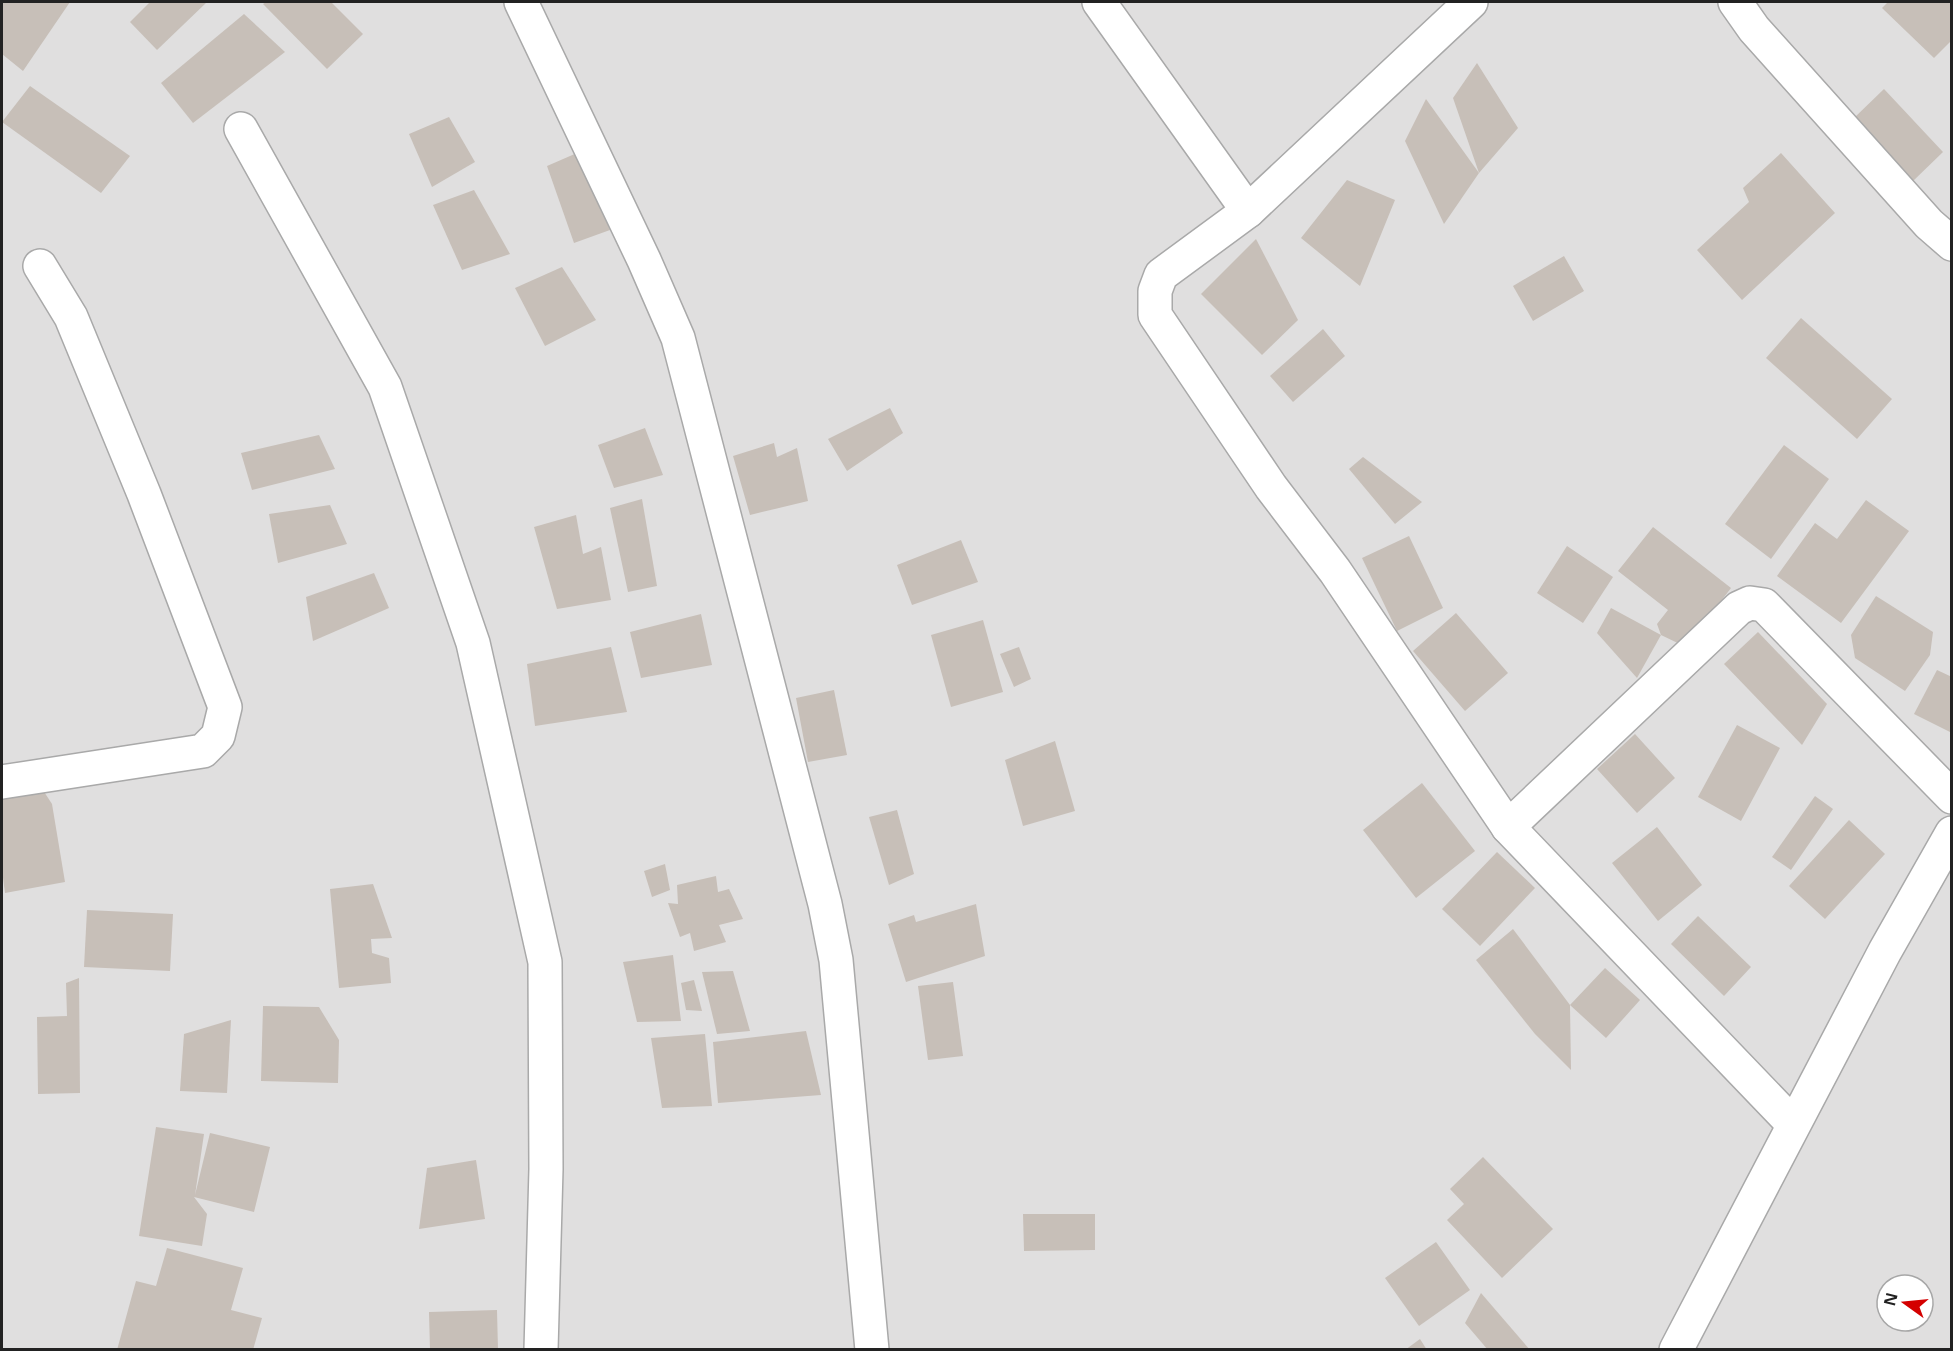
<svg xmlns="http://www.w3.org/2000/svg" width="1953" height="1351" font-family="'Noto Sans',sans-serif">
<rect width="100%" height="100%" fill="#f2efe9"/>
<path fill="#e0dfdf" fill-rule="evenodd" d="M2,2H1951V1349L2,1350ZM1887,1285H1923V1321H1887Z"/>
<g fill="#c7bfb8">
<polygon points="2,2 70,2 23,71 2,54"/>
<polygon points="150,2 207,2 157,50 130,22"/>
<polygon points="266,2 331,2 363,34 327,69 263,4"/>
<polygon points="1888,2 1952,2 1952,40 1934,58 1882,8"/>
<polygon points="244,14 285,52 193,123 161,83"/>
<polygon points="1477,63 1518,128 1479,173 1453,98"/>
<polygon points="30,86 130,156 101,193 2,122"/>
<polygon points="1884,89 1943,152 1912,182 1853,119"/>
<polygon points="1426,99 1479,173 1444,224 1405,141"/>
<polygon points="449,117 475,162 432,187 409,134"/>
<polygon points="577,153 610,230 574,243 547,166"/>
<polygon points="1781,153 1835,213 1742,300 1697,250 1749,202 1743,188"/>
<polygon points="1347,180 1395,200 1360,286 1301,238"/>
<polygon points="474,190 510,254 462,270 433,205"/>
<polygon points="1256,239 1298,320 1262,355 1201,294"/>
<polygon points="1564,256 1584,291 1533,321 1513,286"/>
<polygon points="562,267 596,320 545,346 515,288"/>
<polygon points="1801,318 1892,399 1857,439 1766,358"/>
<polygon points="1323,329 1345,356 1293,402 1270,376"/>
<polygon points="890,408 903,433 847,471 828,439"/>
<polygon points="645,428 663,475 614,488 598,445"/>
<polygon points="319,435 335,469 252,490 241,453"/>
<polygon points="774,443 777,457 797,448 808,501 750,515 733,456"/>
<polygon points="1784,445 1829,479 1771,559 1725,524"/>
<polygon points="1363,457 1422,502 1395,524 1349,469"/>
<polygon points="642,499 657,586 628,592 610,508"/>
<polygon points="1866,500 1909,531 1841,623 1777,576 1815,523 1837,539"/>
<polygon points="330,505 347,544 278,563 269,514"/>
<polygon points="576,515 583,554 601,547 611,600 557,609 534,527"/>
<polygon points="1653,527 1731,588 1686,647 1661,635 1657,624 1668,610 1618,571"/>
<polygon points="1409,536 1443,608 1397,631 1362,558"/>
<polygon points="961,540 978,582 912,605 897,565"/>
<polygon points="1567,546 1613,577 1583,623 1537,593"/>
<polygon points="374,573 389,608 313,641 306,597"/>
<polygon points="1876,596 1933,632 1930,655 1905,691 1855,658 1851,635"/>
<polygon points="1611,608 1661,635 1637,678 1597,633"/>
<polygon points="1456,613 1508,673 1465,711 1413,651"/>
<polygon points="701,614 712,665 641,678 630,632"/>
<polygon points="983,620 1003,692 951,707 931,635"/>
<polygon points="1758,632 1827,704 1802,745 1724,664"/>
<polygon points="611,647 627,712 535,726 527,664"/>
<polygon points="1019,647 1031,679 1014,687 1000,654"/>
<polygon points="1937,670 1952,677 1952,733 1914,714"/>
<polygon points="834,690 847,755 808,762 796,698"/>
<polygon points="1737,725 1780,748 1741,821 1698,797"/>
<polygon points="1635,734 1675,778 1637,813 1597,769"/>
<polygon points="1055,741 1075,811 1023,826 1005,760"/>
<polygon points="1422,783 1475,851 1416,898 1363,830"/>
<polygon points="39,784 52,804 65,882 5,893 2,870 2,791"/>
<polygon points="1815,796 1833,809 1791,870 1772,857"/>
<polygon points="897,810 914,874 889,885 869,817"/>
<polygon points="1849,820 1885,854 1825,919 1789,886"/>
<polygon points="1657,827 1702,885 1658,921 1612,863"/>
<polygon points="1497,852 1535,888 1480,946 1442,909"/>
<polygon points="665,864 670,890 652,897 644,871"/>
<polygon points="716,876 718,892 729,889 743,919 719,925 726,942 694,951 690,933 680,937 668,903 678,904 677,885"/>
<polygon points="373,884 392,938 371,939 372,953 389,958 391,983 339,988 330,889"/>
<polygon points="976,904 985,956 906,982 888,924 914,915 916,922"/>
<polygon points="87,910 173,914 170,971 84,967"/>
<polygon points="1698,916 1751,967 1724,996 1671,944"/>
<polygon points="1513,929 1570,1005 1571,1070 1535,1034 1476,960"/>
<polygon points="673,955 681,1021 637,1022 623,962"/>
<polygon points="1605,968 1640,1000 1606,1038 1570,1005"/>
<polygon points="733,971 750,1031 717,1034 702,972"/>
<polygon points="79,978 80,1093 38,1094 37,1017 67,1016 66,983"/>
<polygon points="694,980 702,1011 686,1010 681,983"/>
<polygon points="953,982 963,1056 928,1060 918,986"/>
<polygon points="263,1006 319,1007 339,1040 338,1083 261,1081"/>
<polygon points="231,1020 227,1093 180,1091 184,1034"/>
<polygon points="806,1031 821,1095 718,1103 713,1042"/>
<polygon points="705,1034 712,1106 662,1108 651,1038"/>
<polygon points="156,1127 204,1134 195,1195 210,1133 270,1147 254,1212 194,1197 207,1214 202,1246 139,1236"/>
<polygon points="1483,1157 1553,1229 1502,1278 1447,1220 1464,1204 1450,1189"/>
<polygon points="476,1160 485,1219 419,1229 427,1168"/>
<polygon points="1023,1214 1095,1214 1095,1250 1024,1251"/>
<polygon points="1436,1242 1470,1290 1419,1326 1385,1278"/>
<polygon points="167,1248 243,1268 231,1310 262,1318 253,1350 117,1350 136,1281 156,1286"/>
<polygon points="1481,1293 1530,1350 1488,1350 1465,1323"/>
<polygon points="497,1310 498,1350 430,1350 429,1312"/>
<polygon points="1420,1339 1427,1350 1405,1350"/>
</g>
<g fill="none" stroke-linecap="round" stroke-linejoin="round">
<g stroke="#a9a9a9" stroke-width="36">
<g id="minor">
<polyline points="521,2 644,260 678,338 825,904 836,960 872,1350"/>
<polyline points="1099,2 1248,211 1161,275 1155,291 1155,315 1271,487 1335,571 1508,827 1793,1124"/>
<polyline points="1735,2 1754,29 1929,224 1952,244"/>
<polyline points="241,129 385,387 473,643 545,962 546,1169 541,1350"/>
<polyline points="1248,211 1471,2"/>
<polyline points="2,782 203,751 218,736 225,707 144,494 71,317 40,266"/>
<polyline points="1508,827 1739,608 1750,603 1764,605 1952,797"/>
<polyline points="1676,1350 1885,951 1952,833"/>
</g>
</g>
<use href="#minor" stroke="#fff" stroke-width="33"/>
</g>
<rect width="1953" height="1351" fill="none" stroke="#222222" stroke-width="6"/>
<g transform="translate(1905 1303) rotate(285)"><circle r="28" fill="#ffffff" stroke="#a7a7a7" stroke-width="1.5"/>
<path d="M0-4.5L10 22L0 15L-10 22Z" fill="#d40000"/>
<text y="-9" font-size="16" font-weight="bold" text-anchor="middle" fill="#222222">N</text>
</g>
</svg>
